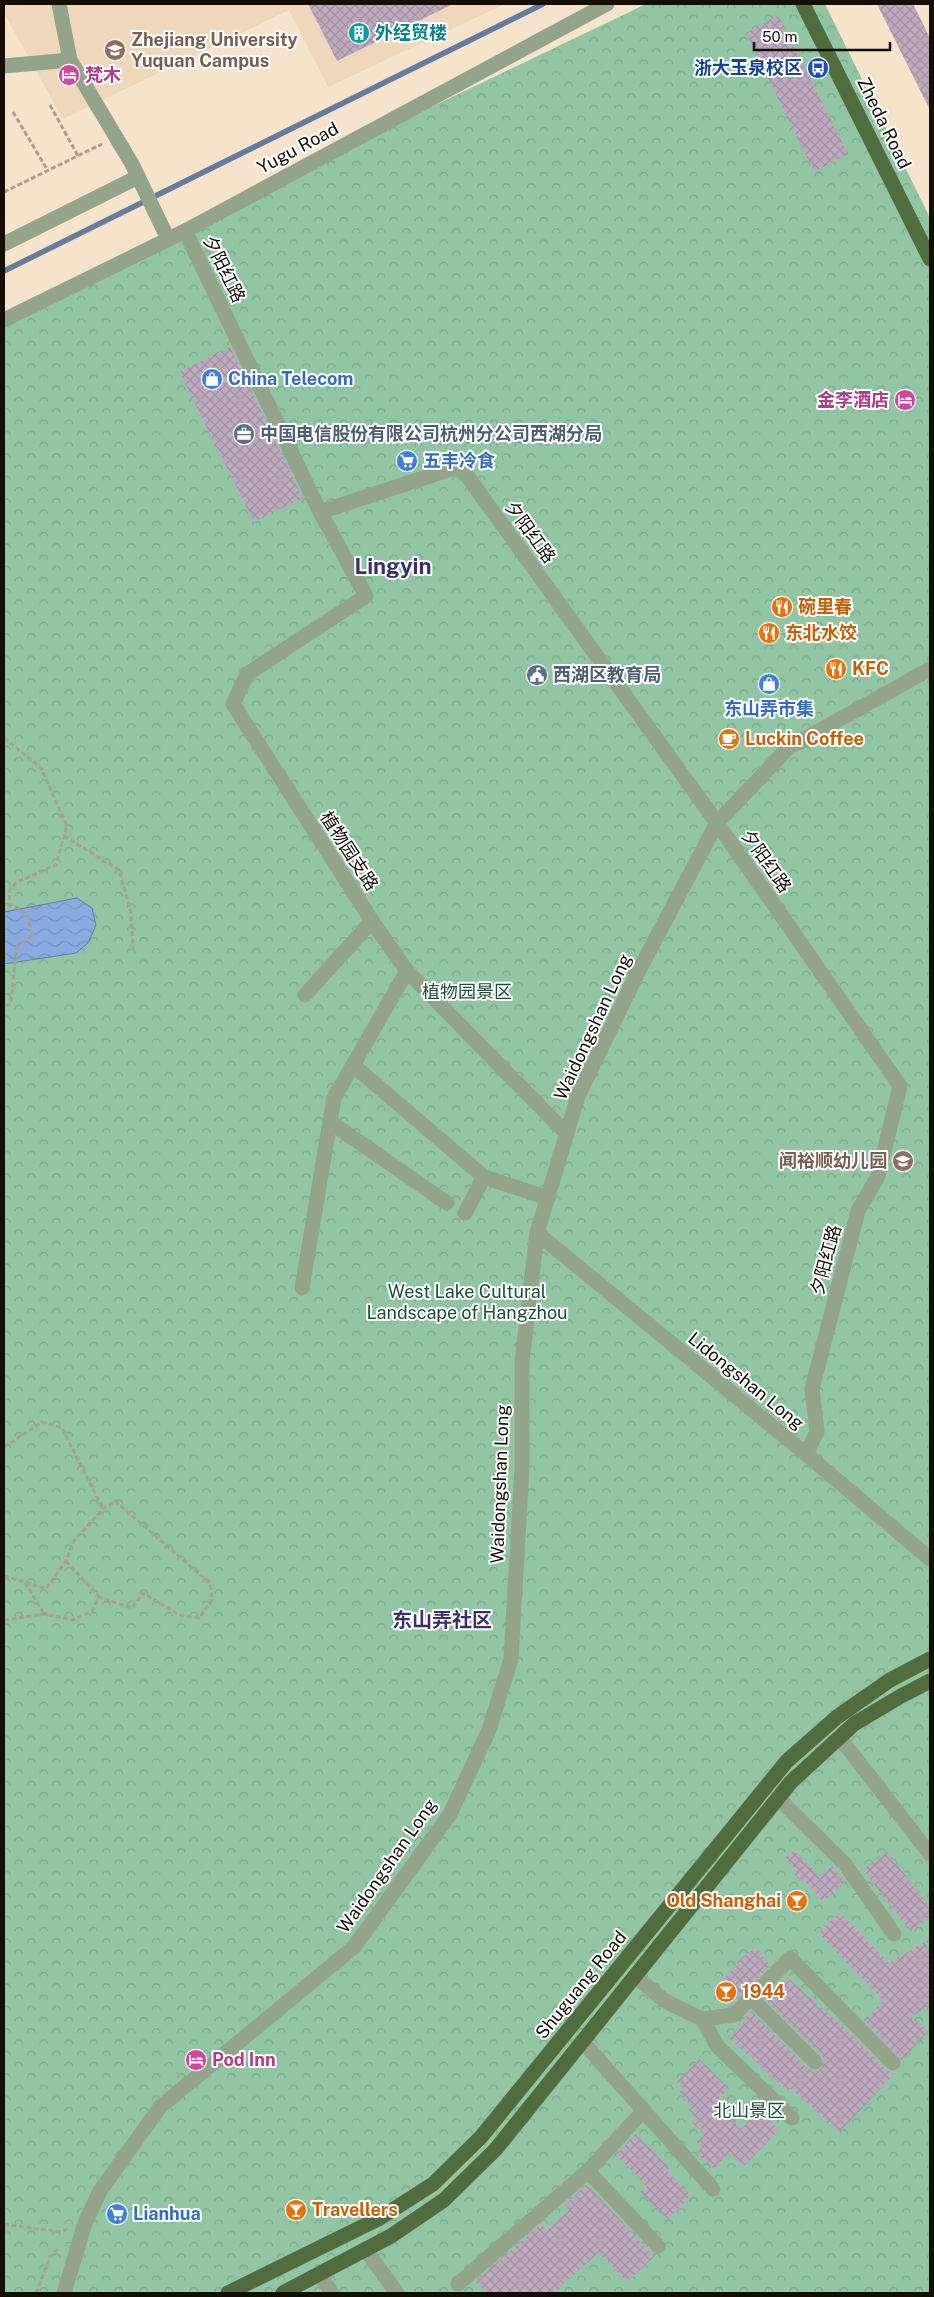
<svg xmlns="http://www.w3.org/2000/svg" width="934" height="2297" font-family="'Public Sans','Noto Sans SC',sans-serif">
<defs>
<pattern id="park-crowns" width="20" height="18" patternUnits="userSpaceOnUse" patternTransform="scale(1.25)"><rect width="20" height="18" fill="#91c5a4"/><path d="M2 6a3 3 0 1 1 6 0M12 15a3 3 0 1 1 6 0" fill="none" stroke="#7ca88c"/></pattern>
<pattern id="water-waves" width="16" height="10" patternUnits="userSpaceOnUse" patternTransform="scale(1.25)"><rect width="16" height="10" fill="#89abe1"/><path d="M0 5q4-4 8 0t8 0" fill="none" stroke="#7592c0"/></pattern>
<pattern id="building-cross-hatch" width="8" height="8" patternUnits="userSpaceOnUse" patternTransform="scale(1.25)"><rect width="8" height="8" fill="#beaabe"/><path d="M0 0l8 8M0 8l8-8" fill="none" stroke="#a291a2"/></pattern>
</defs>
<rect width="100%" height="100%" fill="#f5e3cc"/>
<polygon fill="#eed7ba" points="4,4 505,4 328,87 289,10 63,119 4,13"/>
<polygon fill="url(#park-crowns)" points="646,4 825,4 930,218 930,2293 4,2293 4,312"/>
<polygon fill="url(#water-waves)" stroke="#667c9f" points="77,898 92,908 96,925 88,943 76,953 4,964 4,912"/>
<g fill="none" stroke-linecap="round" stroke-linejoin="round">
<polyline stroke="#667c9f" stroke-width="5.5" points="4,271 543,4"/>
</g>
<g fill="url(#building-cross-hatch)">
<polygon points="308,4 453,4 337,61"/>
<polygon points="877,4 913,4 930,38 930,110"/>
<polygon points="778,15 848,154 814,172 746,33"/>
<polygon points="230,347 303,498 254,522 179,372"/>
<polygon points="794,1850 820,1877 832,1866 845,1881 823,1902 805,1881 803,1882 793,1873 796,1870 785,1858"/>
<polygon points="888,1852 930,1908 930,1917 911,1932 863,1870"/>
<polygon points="840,1912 889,1963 924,1942 930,1952 930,2005 911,2017 928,2032 902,2061 865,2021 883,2000 818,1933"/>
<polygon points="755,1947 770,1965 731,2005 714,1988 738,1964 736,1963"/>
<polygon points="787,1977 852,2035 886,2070 894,2074 840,2132 790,2088 788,2091 730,2039 746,2020 744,2018 751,2011 808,2069 817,2071 822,2068 824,2060 822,2055 764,1998"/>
<polygon points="699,2059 729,2088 715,2103 741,2129 759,2110 779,2130 744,2166 730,2153 714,2169 697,2153 702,2148 697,2142 704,2134 692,2122 696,2118 689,2111 693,2107 679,2093 684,2088 677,2082"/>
<polygon points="636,2134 670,2167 667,2170 691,2196 668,2219 640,2192 647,2186 616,2155"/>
<polygon points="587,2184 654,2257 627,2282 599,2252 554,2293 486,2293 476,2281 541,2224 547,2230 569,2210 565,2205"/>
</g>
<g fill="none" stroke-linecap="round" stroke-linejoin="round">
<g stroke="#ad9f8c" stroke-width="3" stroke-dasharray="5 2.5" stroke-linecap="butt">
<polyline points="50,105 78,156"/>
<polyline points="13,112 48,171"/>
<polyline points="4,192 102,144"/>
<path d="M4,738L41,768L67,826L56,865L17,882L10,890L9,904C29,912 28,916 32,935L16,949L11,1004L4,1007"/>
<polyline points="64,836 119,870 131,912 133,949"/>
<polyline points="4,1447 42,1422 62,1428 103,1509"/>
<polyline points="66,1561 99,1597"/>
<polyline points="4,1576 25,1582 44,1614"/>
<polyline points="4,1620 44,1614 72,1620 92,1611 99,1597 132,1608 143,1593 179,1615 199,1618 212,1600 210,1583 115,1501 103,1509 73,1542 66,1561 46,1589 25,1582"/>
<polyline points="4,2224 61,2232 67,2229"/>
<polyline points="36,2293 50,2257 59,2248"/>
</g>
<g stroke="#94a48b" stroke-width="15">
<polyline points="59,4 70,60"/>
<polyline points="4,66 70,60 132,164 168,239"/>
<polyline points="185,231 320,512 366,596 247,674 233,704 372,921 407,971 567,1134"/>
<polyline points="4,244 138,177"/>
<polyline points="4,320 185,231 607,4"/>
<polyline points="320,512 460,466 717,823 900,1086 878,1176 858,1211 812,1389 817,1432 806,1454"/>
<polyline points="305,995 372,921"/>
<polyline points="353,1065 484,1177 548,1198"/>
<polyline points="330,1122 447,1203"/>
<polyline points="465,1213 484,1177"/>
<polyline points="537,1233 806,1454 930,1559"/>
<polyline points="302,1288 334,1098 407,971"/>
<polyline points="840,1738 930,1854"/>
<polyline points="778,1798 845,1864 894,1934"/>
<polyline points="635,1976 665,2001 702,2019 718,2047 792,2118"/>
<polyline points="751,1998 815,2062"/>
<polyline points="702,2019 734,2015 790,1958 893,2063"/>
<polyline points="582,2041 713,2189"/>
<polyline points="644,2110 588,2171 658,2246"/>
<polyline points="365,2249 397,2293"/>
<polyline points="319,2274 332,2293"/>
<polyline points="458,2284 588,2171"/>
<polyline points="64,2293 85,2223 100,2191 160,2107 354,1947 450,1814 489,1730 511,1659 522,1467 522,1362 537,1233 578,1096 637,974 717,823 788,748 930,669"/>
</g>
<g stroke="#516d40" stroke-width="15">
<polyline points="803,4 930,259"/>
<polyline points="228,2293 380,2218 433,2184 481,2137 787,1761 837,1717 890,1680 930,1659"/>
<polyline points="283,2293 391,2236 444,2200 496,2149 791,1782 854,1724 901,1696 930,1681"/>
</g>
</g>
<defs>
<g id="building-disc" transform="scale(1.125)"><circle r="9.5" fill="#0f9aa8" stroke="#fff"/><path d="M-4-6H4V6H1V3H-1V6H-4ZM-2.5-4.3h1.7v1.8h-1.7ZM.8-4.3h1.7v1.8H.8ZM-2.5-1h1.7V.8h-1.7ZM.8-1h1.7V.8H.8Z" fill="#fff"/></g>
<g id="university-disc" transform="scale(1.125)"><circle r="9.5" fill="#8d6e63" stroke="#fff"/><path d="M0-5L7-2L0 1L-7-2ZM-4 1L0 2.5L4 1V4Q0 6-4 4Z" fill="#fff"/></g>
<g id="bus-disc" transform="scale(1.125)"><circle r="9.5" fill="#1a4fb4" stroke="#fff"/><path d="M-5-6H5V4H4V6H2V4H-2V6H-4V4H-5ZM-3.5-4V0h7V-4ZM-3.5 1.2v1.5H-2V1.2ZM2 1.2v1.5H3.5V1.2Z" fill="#fff"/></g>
<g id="hotel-disc" transform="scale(1.125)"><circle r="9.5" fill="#d1479c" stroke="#fff"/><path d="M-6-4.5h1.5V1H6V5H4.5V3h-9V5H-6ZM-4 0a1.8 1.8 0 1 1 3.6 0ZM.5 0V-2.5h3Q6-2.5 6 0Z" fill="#fff"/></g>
<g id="shop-disc" transform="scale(1.125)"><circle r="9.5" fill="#3f7fe0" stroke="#fff"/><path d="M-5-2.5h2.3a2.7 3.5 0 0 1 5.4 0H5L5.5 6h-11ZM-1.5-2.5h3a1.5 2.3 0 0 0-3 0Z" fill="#fff"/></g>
<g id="office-disc" transform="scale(1.125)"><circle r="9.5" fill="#5c6f8a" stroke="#fff"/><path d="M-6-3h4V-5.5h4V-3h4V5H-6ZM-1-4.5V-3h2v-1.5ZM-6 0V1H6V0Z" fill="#fff"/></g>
<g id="supermarket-disc" transform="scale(1.125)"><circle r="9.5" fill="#3f7fe0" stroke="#fff"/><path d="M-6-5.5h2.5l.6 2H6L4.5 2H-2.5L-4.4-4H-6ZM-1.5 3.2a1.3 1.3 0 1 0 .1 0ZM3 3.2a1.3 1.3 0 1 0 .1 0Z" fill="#fff"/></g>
<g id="restaurant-disc" transform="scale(1.125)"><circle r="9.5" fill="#e8710a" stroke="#fff"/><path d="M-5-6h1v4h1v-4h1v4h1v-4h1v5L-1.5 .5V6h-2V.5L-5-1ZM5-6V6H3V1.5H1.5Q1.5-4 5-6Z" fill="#fff"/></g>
<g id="civic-disc" transform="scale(1.125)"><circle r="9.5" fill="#5c6f8a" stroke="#fff"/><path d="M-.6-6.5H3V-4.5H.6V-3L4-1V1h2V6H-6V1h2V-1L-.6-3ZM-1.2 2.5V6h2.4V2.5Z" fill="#fff"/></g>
<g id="cafe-disc" transform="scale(1.125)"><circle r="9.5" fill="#e8710a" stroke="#fff"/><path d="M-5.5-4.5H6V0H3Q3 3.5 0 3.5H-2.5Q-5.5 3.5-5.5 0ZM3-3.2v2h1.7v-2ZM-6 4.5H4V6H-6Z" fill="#fff"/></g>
<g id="school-disc" transform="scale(1.125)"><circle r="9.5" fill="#8d6e63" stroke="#fff"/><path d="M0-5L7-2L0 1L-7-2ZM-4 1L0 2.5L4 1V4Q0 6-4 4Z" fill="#fff"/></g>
<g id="bar-disc" transform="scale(1.125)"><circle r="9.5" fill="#e8710a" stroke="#fff"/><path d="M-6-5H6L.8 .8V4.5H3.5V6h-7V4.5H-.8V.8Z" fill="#fff"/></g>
</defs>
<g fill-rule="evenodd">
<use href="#building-disc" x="359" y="33"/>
<use href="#university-disc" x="115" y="50"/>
<use href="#bus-disc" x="818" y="68"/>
<use href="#hotel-disc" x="69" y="75"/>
<use href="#shop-disc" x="212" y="379"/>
<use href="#hotel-disc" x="905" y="400"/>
<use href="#office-disc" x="244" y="434"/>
<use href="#supermarket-disc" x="407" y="461"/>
<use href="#restaurant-disc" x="782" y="607"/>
<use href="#restaurant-disc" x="769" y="633"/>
<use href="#restaurant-disc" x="836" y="669"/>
<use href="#civic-disc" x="537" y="675"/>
<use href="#shop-disc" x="769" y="684"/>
<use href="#cafe-disc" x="729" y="739"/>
<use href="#school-disc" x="903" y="1161"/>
<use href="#bar-disc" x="797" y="1901"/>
<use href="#bar-disc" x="726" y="1992"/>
<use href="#hotel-disc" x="196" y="2060"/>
<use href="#bar-disc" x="296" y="2210"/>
<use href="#supermarket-disc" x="117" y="2214"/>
</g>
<g text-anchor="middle" stroke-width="4" stroke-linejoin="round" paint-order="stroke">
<g font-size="18" font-weight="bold" fill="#0d838f" stroke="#fff" text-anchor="start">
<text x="375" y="39">外经贸楼</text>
</g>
<g font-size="18" font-weight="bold" fill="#785e54" stroke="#fff" text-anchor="start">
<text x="131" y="46">Zhejiang University<tspan x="131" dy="21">Yuquan Campus</tspan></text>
<text x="887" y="1167" text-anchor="end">闻裕顺幼儿园</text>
</g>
<g font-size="18" font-weight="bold" fill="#164399" stroke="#fff" text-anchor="end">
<text x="802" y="74">浙大玉泉校区</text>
</g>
<g font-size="18" font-weight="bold" fill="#b23c85" stroke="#fff" text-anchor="start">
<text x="85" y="81">梵木</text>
<text x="889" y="406" text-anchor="end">金李酒店</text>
<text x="212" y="2066">Pod Inn</text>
</g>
<g font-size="18" fill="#140e06" stroke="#fff">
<text transform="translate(884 123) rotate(64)" y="6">Zheda Road</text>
<text transform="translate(298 148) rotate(-28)" y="6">Yugu Road</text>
<text transform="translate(224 269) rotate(64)" y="6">夕阳红路</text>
<text transform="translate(530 532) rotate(54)" y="6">夕阳红路</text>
<text transform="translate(349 851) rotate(57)" y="6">植物园支路</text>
<text transform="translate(766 861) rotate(55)" y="6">夕阳红路</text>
<text transform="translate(593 1027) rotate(-65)" y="6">Waidongshan Long</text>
<text transform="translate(826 1260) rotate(-75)" y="6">夕阳红路</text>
<text transform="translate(746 1381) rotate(39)" y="6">Lidongshan Long</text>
<text transform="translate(500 1484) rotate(-88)" y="6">Waidongshan Long</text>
<text transform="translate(387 1866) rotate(-55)" y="6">Waidongshan Long</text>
<text transform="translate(581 1985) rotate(-51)" y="6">Shuguang Road</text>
</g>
<g font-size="18" font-weight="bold" fill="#366cbe" stroke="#fff" text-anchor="start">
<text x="228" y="385">China Telecom</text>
<text x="423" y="467">五丰冷食</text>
<text x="769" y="715" text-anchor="middle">东山弄市集</text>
<text x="133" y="2220">Lianhua</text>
</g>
<g font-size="18" font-weight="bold" fill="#4e5e75" stroke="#fff" text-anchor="start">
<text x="260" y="440">中国电信股份有限公司杭州分公司西湖分局</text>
<text x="553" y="681">西湖区教育局</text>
</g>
<g font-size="18" font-weight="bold" fill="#c56008" stroke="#fff" text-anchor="start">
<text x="798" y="613">碗里春</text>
<text x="785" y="639">东北水饺</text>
<text x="852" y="675">KFC</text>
<text x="745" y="745">Luckin Coffee</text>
<text x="781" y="1907" text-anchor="end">Old Shanghai</text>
<text x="742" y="1998">1944</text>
<text x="312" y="2216">Travellers</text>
</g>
<g font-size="18" fill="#1d4e33" stroke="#fff">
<text x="467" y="998">植物园景区</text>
<text x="467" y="1298">West Lake Cultural<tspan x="467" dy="21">Landscape of Hangzhou</tspan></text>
<text x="749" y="2117">北山景区</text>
</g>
<g font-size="20" font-weight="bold" fill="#392f6a" stroke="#fff">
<text x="442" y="1627">东山弄社区</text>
</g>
<g font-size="22" font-weight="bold" fill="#392f6a" stroke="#fff">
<text x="393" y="574">Lingyin</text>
</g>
</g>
<rect width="934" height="2297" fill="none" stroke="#140e06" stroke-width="10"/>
<path d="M754 42v8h136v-8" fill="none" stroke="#140e06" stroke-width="2.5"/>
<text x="762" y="42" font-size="15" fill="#140e06" stroke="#ffffff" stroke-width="4" paint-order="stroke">50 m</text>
</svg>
